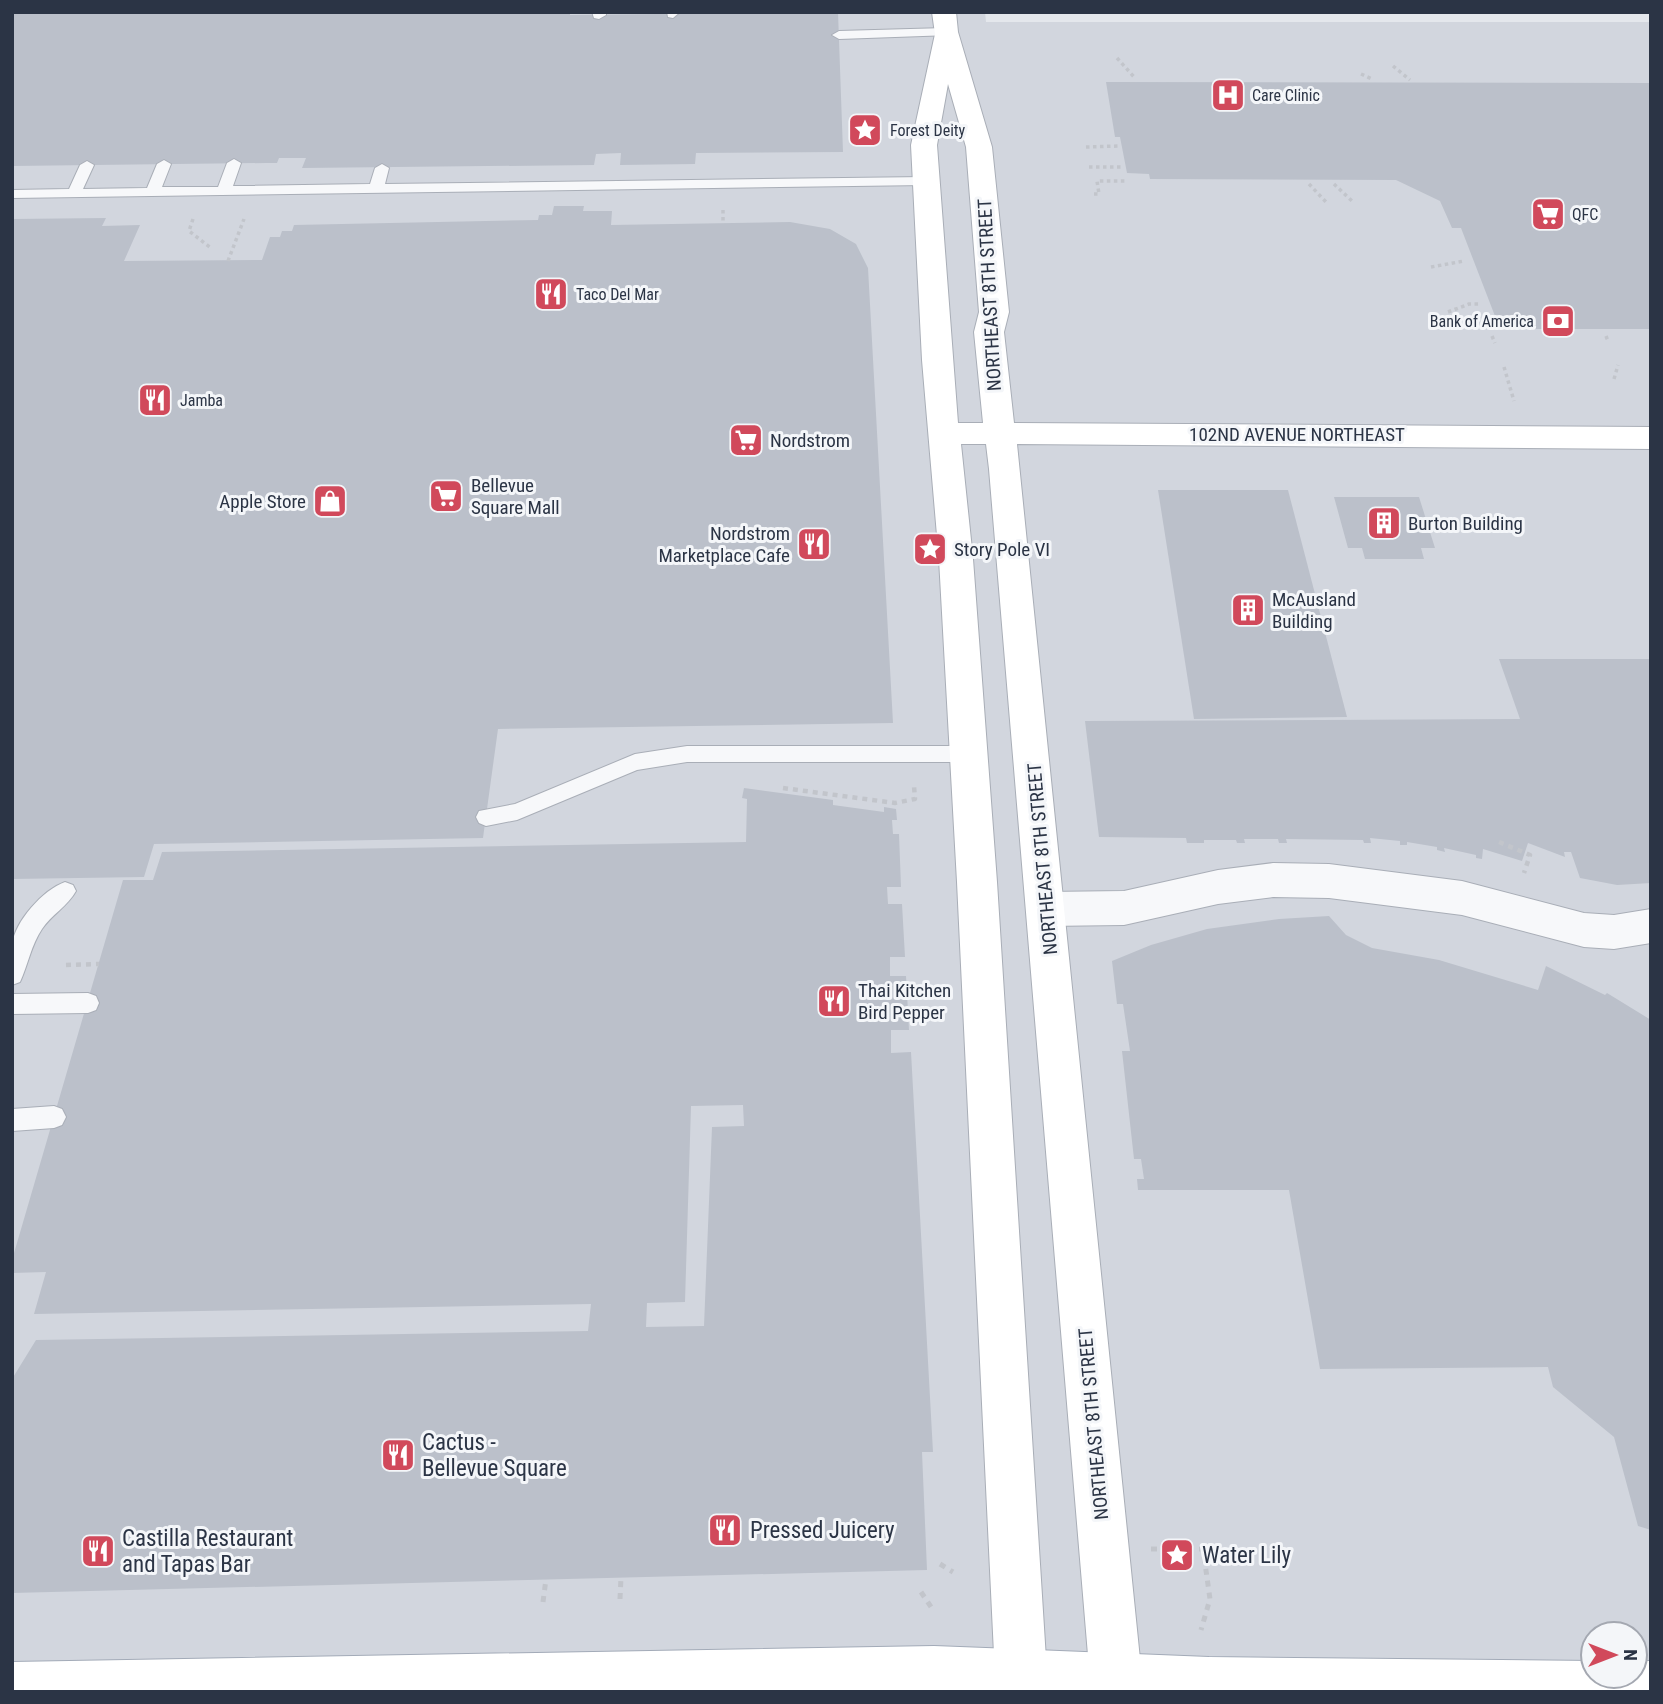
<svg xmlns="http://www.w3.org/2000/svg" width="1663" height="1704" font-family="'Roboto Condensed',sans-serif">
<rect width="100%" height="100%" fill="#e4e7ec"/>
<path fill="#d2d6de" fill-rule="evenodd" d="M12,12H985L986,22H1651V1692H12ZM1593,1634H1635V1676H1593Z"/>
<g fill="#bbc0ca" fill-rule="evenodd">
<polygon points="12,12 570,12 570,15 838,12 843,152 696,153 695,164 620,165 621,153 596,154 594,165 302,168 306,158 279,158 277,163 266,163 12,166"/>
<polygon points="1106,82 1651,83 1651,329 1500,329 1461,228 1452,228 1440,201 1396,180 1150,179 1149,174 1127,173 1120,137 1115,137"/>
<polygon points="554,206 584,206 583,211 612,211 611,225 790,222 830,229 856,244 868,268 893,723 498,729 483,838 154,844 144,877 12,879 12,219 106,218 102,226 140,225 124,261 262,260 270,237 280,237 282,231 292,231 294,225 538,220 539,215 552,215"/>
<polygon points="1158,490 1288,490 1347,717 1194,719"/>
<polygon points="1334,497 1419,497 1435,548 1421,548 1424,559 1365,559 1362,548 1348,548"/>
<polygon points="1499,659 1651,659 1651,883 1617,885 1580,878 1571,852 1564,852 1565,857 1528,843 1522,861 1483,849 1482,859 1476,858 1476,855 1444,848 1445,852 1437,850 1437,847 1407,842 1407,845 1400,845 1400,841 1370,838 1371,843 1364,843 1363,840 1286,839 1287,843 1279,843 1278,839 1244,839 1245,843 1237,843 1236,840 1204,840 1204,843 1187,843 1186,838 1099,837 1085,721 1520,719"/>
<path d="M744,788L833,800V805L884,812V807L896,809L897,820H892L893,834H899L901,887H887L888,904H902L905,957H890V976H906L909,1030H891V1053L911,1052L933,1452H922L927,1570L12,1593V1379L36,1340L588,1331L591,1304L34,1314L46,1272L12,1273V1260L123,880H153L162,852L746,842L747,799L742,798ZM743,1105L744,1126L712,1127L704,1326L646,1327L647,1303L685,1302L691,1106Z"/>
<polygon points="1329,916 1346,935 1372,948 1439,960 1538,990 1546,966 1605,995 1607,993 1651,1020 1651,1530 1638,1526 1614,1437 1553,1387 1548,1367 1320,1369 1289,1190 1138,1190 1137,1179 1144,1179 1141,1159 1134,1159 1122,1051 1130,1051 1123,1004 1117,1004 1112,961 1151,945 1207,929 1279,919"/>
</g>
<g fill="none" stroke-linecap="round" stroke-linejoin="round">
<g stroke="#a9aeb7" stroke-width="2">
<g id="lane">
<polygon points="592,12 606,12 606,15 599,19 594,18"/>
<polygon points="667,12 680,12 673,18 668,17"/>
<polygon points="946,28 951,29 951,35 839,39 832,35 839,31"/>
<polygon points="234,159 241,163 233,186 370,184 375,168 382,164 389,168 385,184 926,177 933,181 926,185 12,198 12,190 69,189 80,165 87,161 94,165 83,189 147,188 157,164 164,160 171,164 162,187 218,187 227,163"/>
<polygon points="687,746 969,746 976,748 979,754 976,760 969,762 687,762 637,770 517,820 486,826 479,823 476,817 479,811 515,804 635,754"/>
<path d="M65,882L73,885L76,891C68,906 51,915 42,929C31,945 28,965 20,982L12,985C12,972 11,958 12,945C15,921 43,890 65,882Z"/>
<polygon points="88,993 96,996 99,1003 96,1010 88,1013 12,1014 12,994"/>
<polygon points="54,1106 62,1109 66,1117 62,1125 54,1128 12,1131 12,1109"/>
</g>
</g>
<g stroke="#a9aeb7" stroke-width="2">
<polygon id="street" points="1273,863 1329,864 1462,881 1584,913 1614,915 1651,909 1651,943 1614,949 1584,947 1462,915 1329,898 1273,897 1218,904 1124,925 1046,926 1032,921 1026,909 1032,897 1046,892 1124,891 1218,870"/>
</g>
<g stroke="#a9aeb7" stroke-width="2">
<path id="secondary" d="M932,12H956L958,32L992,147L1009,312L1004,332L1014,423L1651,427V449L1017,444L1142,1679L1137,1692H1095L1090,1679L989,469L986,444H961L973,559L997,882L1047,1675L1040,1692H1002L995,1675L957,882L939,559L922,360L911,145L935,34ZM948,84L966,147L979,312L974,332L983,423H958L937,145Z"/>
</g>
<g stroke="#a3abb8" stroke-width="2">
<polygon id="primary" points="934,1646 1209,1657 1593,1661 1593,1676 1635,1676 1635,1661 1651,1661 1651,1692 12,1692 12,1662"/>
</g>
<g stroke="#c2c5cb" stroke-width="3.5" stroke-dasharray="3.5 3.5" stroke-linecap="butt">
<polyline points="1117,58 1135,78"/>
<polyline points="1393,66 1410,80"/>
<polyline points="1361,74 1372,79"/>
<polyline points="1086,147 1119,146"/>
<polyline points="1089,167 1122,167"/>
<polyline points="1309,184 1326,202"/>
<polyline points="1334,184 1353,202"/>
<polyline points="1094,194 1099,194 1097,181 1125,181"/>
<polyline points="723,210 723,223"/>
<polyline points="193,219 189,231 211,248"/>
<polyline points="228,261 244,219"/>
<polyline points="1431,267 1464,261"/>
<polyline points="1448,312 1469,304 1480,304"/>
<polyline points="1492,336 1495,343"/>
<polyline points="1606,336 1608,341"/>
<polyline points="1504,367 1514,401"/>
<polyline points="1614,379 1618,365"/>
</g>
<g stroke="#c2c5cb" stroke-width="4.5" stroke-dasharray="5 5" stroke-linecap="butt">
<polyline points="783,788 895,803 915,799 914,786"/>
<polyline points="1499,842 1530,855 1524,873"/>
<polyline points="66,965 99,964"/>
</g>
<g stroke="#c2c5cb" stroke-width="5" stroke-dasharray="6 6" stroke-linecap="butt">
<polyline points="1151,1549 1203,1549 1210,1599 1201,1630"/>
<polyline points="940,1564 953,1572"/>
<polyline points="921,1592 931,1607"/>
<polyline points="620,1599 621,1577"/>
<polyline points="543,1602 546,1579"/>
</g>
<use href="#lane" fill="#f7f8fa" fill-rule="evenodd"/>
<use href="#street" fill="#f7f8fa" fill-rule="evenodd"/>
<use href="#secondary" fill="#fff" fill-rule="evenodd"/>
<use href="#primary" fill="#fff" fill-rule="evenodd"/>
</g>
<defs>
<g id="hospital-square" transform="scale(1.75)"><rect x="-9" y="-9" width="18" height="18" rx="4" fill="#d1495b" stroke="#f4f6f9"/><path d="M-5-5h3v3.5h4V-5h3V5h-3V1.5h-4V5h-3Z" fill="#fff"/></g>
<g id="sight-square" transform="scale(1.75)"><rect x="-9" y="-9" width="18" height="18" rx="4" fill="#d1495b" stroke="#f4f6f9"/><path d="M0-6L1.8-2.2L6-1.7L2.9 1.2L3.7 5.4L0 3.3L-3.7 5.4L-2.9 1.2L-6-1.7L-1.8-2.2Z" fill="#fff"/></g>
<g id="supermarket-square" transform="scale(1.75)"><rect x="-9" y="-9" width="18" height="18" rx="4" fill="#d1495b" stroke="#f4f6f9"/><path d="M-6-5.5h2.5l.6 2H6L4.5 2H-2.5L-4.4-4H-6ZM-1.5 3.2a1.3 1.3 0 1 0 .1 0ZM3 3.2a1.3 1.3 0 1 0 .1 0Z" fill="#fff"/></g>
<g id="restaurant-square" transform="scale(1.75)"><rect x="-9" y="-9" width="18" height="18" rx="4" fill="#d1495b" stroke="#f4f6f9"/><path d="M-5-6h1v4h1v-4h1v4h1v-4h1v5L-1.5 .5V6h-2V.5L-5-1ZM5-6V6H3V1.5H1.5Q1.5-4 5-6Z" fill="#fff"/></g>
<g id="bank-square" transform="scale(1.75)"><rect x="-9" y="-9" width="18" height="18" rx="4" fill="#d1495b" stroke="#f4f6f9"/><path d="M-6-4H6V4H-6ZM0-2.3a2.3 2.3 0 1 0 0 4.6a2.3 2.3 0 1 0 0-4.6Z" fill="#fff"/></g>
<g id="shop-square" transform="scale(1.75)"><rect x="-9" y="-9" width="18" height="18" rx="4" fill="#d1495b" stroke="#f4f6f9"/><path d="M-5-2.5h2.3a2.7 3.5 0 0 1 5.4 0H5L5.5 6h-11ZM-1.5-2.5h3a1.5 2.3 0 0 0-3 0Z" fill="#fff"/></g>
<g id="building-square" transform="scale(1.75)"><rect x="-9" y="-9" width="18" height="18" rx="4" fill="#d1495b" stroke="#f4f6f9"/><path d="M-4-6H4V6H1V3H-1V6H-4ZM-2.5-4.3h1.7v1.8h-1.7ZM.8-4.3h1.7v1.8H.8ZM-2.5-1h1.7V.8h-1.7ZM.8-1h1.7V.8H.8Z" fill="#fff"/></g>
</defs>
<g fill-rule="evenodd">
<use href="#hospital-square" x="1228" y="95"/>
<use href="#sight-square" x="865" y="130"/>
<use href="#supermarket-square" x="1548" y="214"/>
<use href="#restaurant-square" x="551" y="294"/>
<use href="#bank-square" x="1558" y="321"/>
<use href="#restaurant-square" x="155" y="400"/>
<use href="#supermarket-square" x="746" y="440"/>
<use href="#supermarket-square" x="446" y="496"/>
<use href="#shop-square" x="330" y="501"/>
<use href="#building-square" x="1384" y="523"/>
<use href="#restaurant-square" x="814" y="544"/>
<use href="#sight-square" x="930" y="549"/>
<use href="#building-square" x="1248" y="610"/>
<use href="#restaurant-square" x="834" y="1001"/>
<use href="#restaurant-square" x="398" y="1455"/>
<use href="#restaurant-square" x="725" y="1530"/>
<use href="#restaurant-square" x="98" y="1551"/>
<use href="#sight-square" x="1177" y="1555"/>
</g>
<g text-anchor="middle" stroke-width="6" stroke-linejoin="round" paint-order="stroke">
<g font-size="16" fill="#2b3445" stroke="#f4f6f9" text-anchor="start">
<text x="1252" y="101">Care Clinic</text>
<text x="890" y="136">Forest Deity</text>
<text x="1572" y="220">QFC</text>
<text x="576" y="300">Taco Del Mar</text>
<text x="1534" y="327" text-anchor="end">Bank of America</text>
<text x="180" y="406">Jamba</text>
</g>
<g font-size="19" fill="#2b3445" stroke="#f4f6f9">
<text transform="translate(989 295) rotate(-93)" y="7">NORTHEAST 8TH STREET</text>
<text x="1297" y="441">102ND AVENUE NORTHEAST</text>
<text transform="translate(1042 859) rotate(-95)" y="7">NORTHEAST 8TH STREET</text>
<text transform="translate(1093 1424) rotate(-95)" y="7">NORTHEAST 8TH STREET</text>
</g>
<g font-size="19" fill="#2b3445" stroke="#f4f6f9" text-anchor="start">
<text x="770" y="447">Nordstrom</text>
<text x="471" y="492">Bellevue<tspan x="471" dy="22">Square Mall</tspan></text>
<text x="306" y="508" text-anchor="end">Apple Store</text>
<text x="1408" y="530">Burton Building</text>
<text x="790" y="540" text-anchor="end">Nordstrom<tspan x="790" dy="22">Marketplace Cafe</tspan></text>
<text x="954" y="556">Story Pole VI</text>
<text x="1272" y="606">McAusland<tspan x="1272" dy="22">Building</tspan></text>
<text x="858" y="997">Thai Kitchen<tspan x="858" dy="22">Bird Pepper</tspan></text>
</g>
<g font-size="23" fill="#2b3445" stroke="#f4f6f9" text-anchor="start">
<text x="422" y="1450">Cactus -<tspan x="422" dy="26">Bellevue Square</tspan></text>
<text x="750" y="1538">Pressed Juicery</text>
<text x="122" y="1546">Castilla Restaurant<tspan x="122" dy="26">and Tapas Bar</tspan></text>
<text x="1202" y="1563">Water Lily</text>
</g>
</g>
<rect width="1663" height="1704" fill="none" stroke="#2b3445" stroke-width="28"/>
<g transform="translate(1614 1655) rotate(90)"><circle r="33" fill="#f4f6f9" stroke="#a4a8b1" stroke-width="2"/>
<path d="M0-5L12 26L0 18L-12 26Z" fill="#d1495b"/>
<text y="-10" font-size="19" font-weight="bold" text-anchor="middle" fill="#2b3445">N</text>
</g>
</svg>
